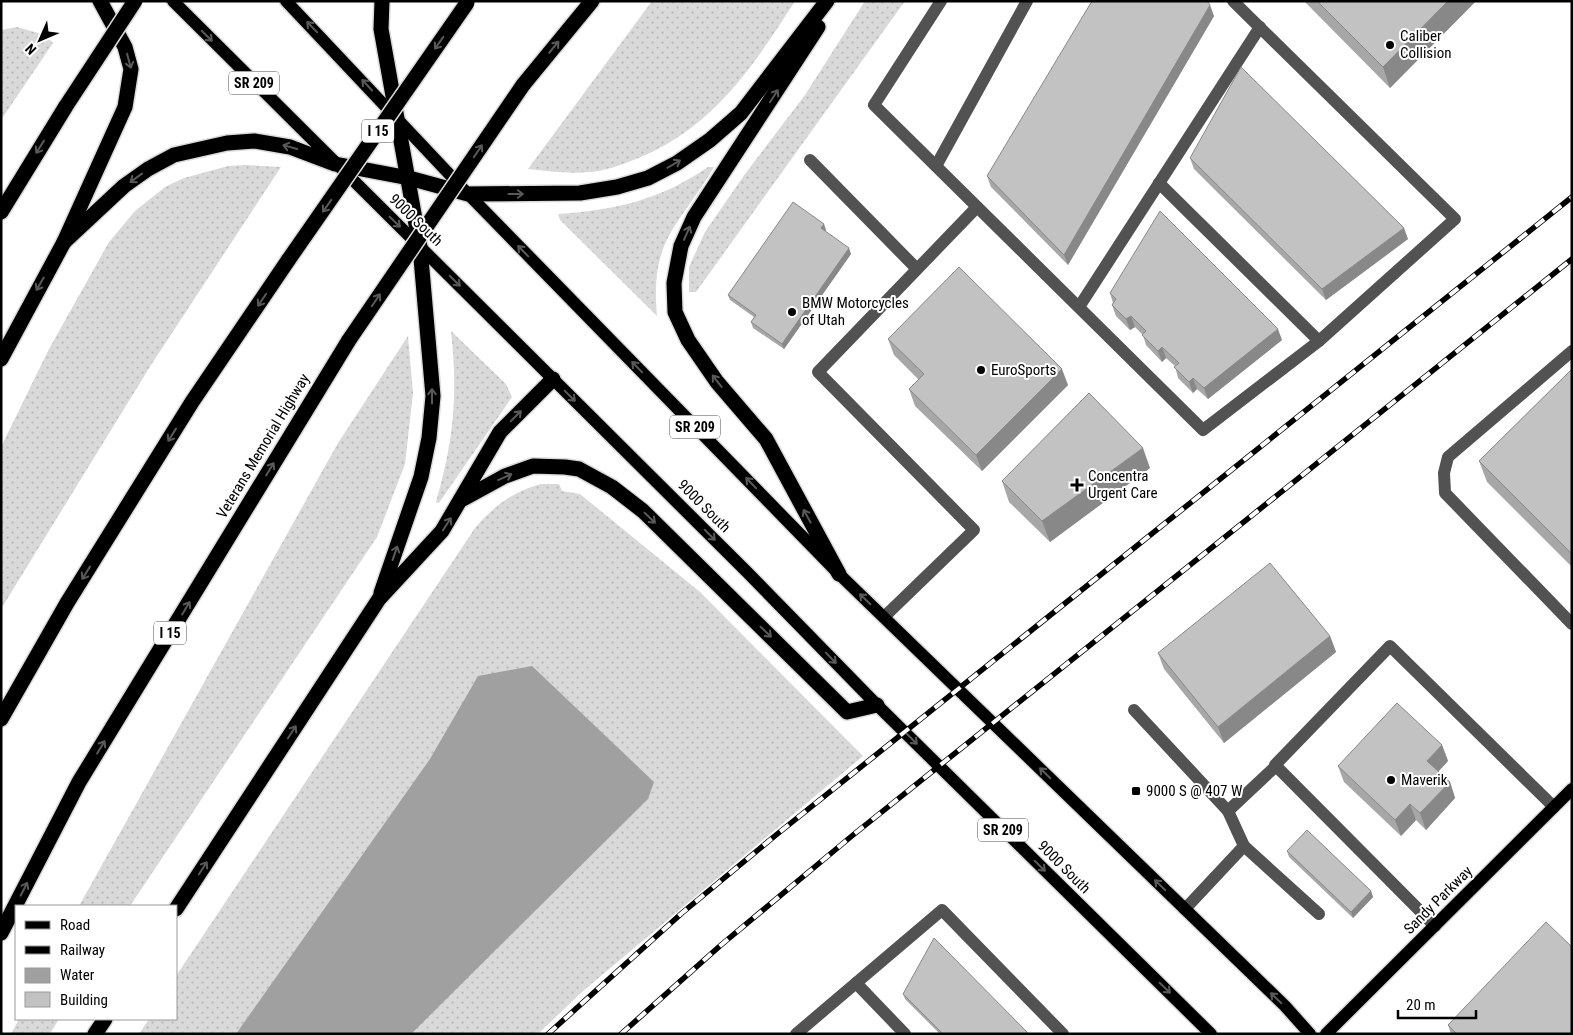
<svg xmlns="http://www.w3.org/2000/svg" width="1573" height="1035" font-family="'Roboto Condensed',sans-serif">
<defs>
<pattern id="grass-dots" width="8" height="8" patternUnits="userSpaceOnUse" patternTransform="scale(1.25)"><rect width="8" height="8" fill="#d9d9d9"/><path d="M2 2h.1M6 6h.1" fill="none" stroke="#b8b8b8" stroke-width="1.8" stroke-linecap="round"/></pattern>
</defs>
<rect width="100%" height="100%" fill="#fff"/>
<g fill="url(#grass-dots)">
<path d="M652,1H795C752,68 713,128 636,159C621,165 605,171 589,172C568,174 548,171 528,169Z"/>
<polygon points="865,1 905,1 696,292 689,292 689,267 705,232 745,174 805,95"/>
<polygon points="17,27 45,35 53,43 1,120 1,30"/>
<polygon points="245,165 281,167 151,365 1,609 1,447 49,349 109,242 135,211 165,187 184,178 228,166"/>
<path d="M708,167H714C678,228 650,238 657,316L560,220L558,214C616,210 660,200 708,167Z"/>
<path d="M451,331L506,384L512,397L439,503L436,502C454,439 458,395 451,331Z"/>
<polygon points="408,336 413,393 405,464 377,537 130,906 79,906 338,443"/>
<path d="M541,484H559L562,491L580,494L700,592L863,756L583,991L538,1034H139L149,1019H176V976L475,528C494,506 512,492 541,484Z"/>
<polygon points="19,1019 59,1019 50,1034 11,1034"/>
</g>
<polygon fill="#a0a0a0" points="532,666 654,782 648,799 411,1034 236,1034 430,759 478,676"/>
<g fill="none" stroke-linecap="round" stroke-linejoin="round">
<g stroke="#dbdbdb" stroke-width="15">
<g id="major">
<polyline points="173,1 748,573 877,705 1211,1034"/>
<polyline points="286,1 468,194 839,574 1285,1006 1310,1034"/>
<polyline points="1326,1034 1572,789"/>
</g>
</g>
<g stroke="#dbdbdb" stroke-width="18">
<g id="highway">
<polyline points="818,27 694,217 681,246 674,283 675,312 688,340 717,382 766,439 839,574"/>
<polyline points="523,85 592,1"/>
<polyline points="1,212 66,106"/>
<polyline points="64,242 124,186 148,169 174,155 227,143 254,141 290,147 335,164 409,178 468,194 580,193 617,187 648,178 677,163 710,140 741,113 827,1"/>
<polyline points="1,359 64,242 125,107 131,69 125,47 100,1"/>
<polyline points="463,499 505,476 533,466 565,467 579,469 612,487 643,511 847,712 877,705"/>
<polyline points="381,593 421,477 429,438 433,396 420,247 381,29 382,1"/>
<polyline points="1,719 67,603 192,402 289,259"/>
<polyline points="176,909 379,599 442,531 500,432 553,379"/>
<polyline points="1,933 79,782 349,340"/>
<polyline points="95,1034 105,1019"/>
</g>
</g>
<g stroke="#525252" stroke-width="12">
<polyline points="941,1 874,105 1203,430 1319,341 1455,219 1233,1"/>
<polyline points="810,160 917,269"/>
<polyline points="936,166 1027,1"/>
<polyline points="1159,183 1319,341"/>
<polyline points="1079,307 1260,27"/>
<polyline points="1572,351 1448,457 1444,473 1445,493 1572,624"/>
<polyline points="884,617 974,530 818,372 977,207"/>
<polyline points="1134,710 1228,811 1276,766"/>
<polyline points="1244,846 1319,914"/>
<polyline points="1185,909 1244,846 1228,811"/>
<polyline points="1435,926 1275,765 1390,646 1554,807"/>
<polyline points="856,983 905,1034"/>
<polyline points="796,1034 942,910 1063,1034"/>
</g>
<use href="#major" stroke="#000" stroke-width="12"/>
<use href="#highway" stroke="#000" stroke-width="15"/>
<g stroke="#000" stroke-width="5.5">
<g id="rail">
<polyline points="548,1034 682,913 776,835 1572,197"/>
<polyline points="621,1034 721,945 853,835 1572,259"/>
</g>
</g>
<use href="#rail" stroke="#fff" stroke-width="4" stroke-dasharray="11" stroke-linecap="butt"/>
<g stroke="#dbdbdb" stroke-width="18" stroke-linecap="butt">
<g id="highway-bridge">
<polyline points="66,106 135,1"/>
<polyline points="289,259 467,3"/>
<polyline points="349,340 523,85"/>
</g>
</g>
<use href="#highway-bridge" stroke="#000" stroke-width="15"/>
</g>
<g fill="#a7a7a7">
<polygon points="1304,1 1476,1 1390,88"/>
<polygon points="1214,16 1068,265 991,187 987,176"/>
<polygon points="1190,158 1408,239 1326,300 1194,169"/>
<polygon points="826,230 825,231 851,254 784,349 753,328 751,322 754,317 730,300 728,295"/>
<polygon points="1110,293 1282,340 1208,399 1197,389 1193,393 1178,378 1175,366 1166,358 1162,362 1146,345 1143,335 1135,327 1130,330 1116,316 1112,305 1113,303"/>
<polygon points="888,339 1068,385 982,471 915,406 909,389 919,380 894,355"/>
<polygon points="1572,369 1572,567 1487,482 1479,461"/>
<polygon points="1150,468 1050,542 1009,502 1002,481"/>
<polygon points="1330,636 1336,652 1224,743 1164,669 1158,653"/>
<polygon points="1442,745 1448,761 1438,772 1450,782 1455,798 1426,830 1416,820 1401,836 1344,782 1338,766"/>
<polygon points="1287,851 1371,891 1373,897 1353,918 1289,857"/>
<polygon points="903,994 1029,1034 940,1034 905,999"/>
<polygon points="1448,1025 1572,1034 1451,1034"/>
</g>
<g fill="#888">
<polygon points="1448,1 1476,1 1390,88 1383,67"/>
<polygon points="1210,5 1214,16 1068,265 1064,255"/>
<polygon points="824,224 826,230 823,234 821,228"/>
<polygon points="1404,228 1408,239 1326,300 1322,289"/>
<polygon points="849,248 851,254 784,349 782,344"/>
<polygon points="1131,316 1135,327 1130,330 1126,319"/>
<polygon points="1278,329 1282,340 1208,399 1204,388"/>
<polygon points="1162,347 1166,358 1162,362 1158,351"/>
<polygon points="1062,369 1068,385 982,471 976,455"/>
<polygon points="1193,378 1197,389 1193,393 1189,382"/>
<polygon points="1143,448 1150,468 1050,542 1042,521"/>
<polygon points="1330,636 1336,652 1224,743 1218,727"/>
<polygon points="1442,745 1448,761 1433,777 1427,761"/>
<polygon points="1450,782 1455,798 1426,830 1420,813"/>
<polygon points="1410,804 1416,820 1401,836 1395,820"/>
<polygon points="1371,891 1373,897 1353,918 1351,912"/>
</g>
<g fill="#c2c2c2" stroke="#888">
<polygon points="1092,1 1207,1 1210,5 1064,255 987,176"/>
<polygon points="1317,1 1448,1 1383,67"/>
<polygon points="1241,67 1404,228 1322,289 1190,158"/>
<polygon points="793,202 824,224 821,228 849,248 782,344 751,322 756,315 728,295"/>
<polygon points="1160,211 1278,329 1204,388 1193,378 1189,382 1174,367 1179,363 1162,347 1158,351 1142,335 1146,331 1131,316 1126,319 1112,305 1116,299 1110,293"/>
<polygon points="959,267 1062,369 976,455 909,389 924,374 888,339"/>
<polygon points="1572,369 1572,554 1479,461"/>
<polygon points="1089,393 1143,448 1042,521 1002,481"/>
<polygon points="1270,563 1330,636 1218,727 1158,653"/>
<polygon points="1397,703 1442,745 1427,761 1450,782 1420,813 1410,804 1395,820 1338,766"/>
<polygon points="1307,830 1371,891 1351,912 1287,851"/>
<polygon points="1546,922 1572,947 1572,1034 1457,1034 1448,1025"/>
<polygon points="934,938 1029,1034 943,1034 903,994"/>
</g>
<defs><path id="oneway-shaft" d="M-6 0H5M1.5-3L5.5 0L1.5 3" fill="none" stroke-width="1.6" stroke-linecap="round" stroke-linejoin="round" transform="scale(1.25)"/></defs>
<g stroke="#595959">
<use href="#oneway-shaft" transform="translate(312 27) rotate(-134)"/>
<use href="#oneway-shaft" transform="translate(207 36) rotate(45)"/>
<use href="#oneway-shaft" transform="translate(439 43) rotate(125)"/>
<use href="#oneway-shaft" transform="translate(554 47) rotate(-50)"/>
<use href="#oneway-shaft" transform="translate(129 61) rotate(75)"/>
<use href="#oneway-shaft" transform="translate(367 85) rotate(-133)"/>
<use href="#oneway-shaft" transform="translate(774 96) rotate(-57)"/>
<use href="#oneway-shaft" transform="translate(40 147) rotate(122)"/>
<use href="#oneway-shaft" transform="translate(290 147) rotate(-165)"/>
<use href="#oneway-shaft" transform="translate(478 151) rotate(-56)"/>
<use href="#oneway-shaft" transform="translate(674 164) rotate(-30)"/>
<use href="#oneway-shaft" transform="translate(136 178) rotate(144)"/>
<use href="#oneway-shaft" transform="translate(516 194)"/>
<use href="#oneway-shaft" transform="translate(327 206) rotate(125)"/>
<use href="#oneway-shaft" transform="translate(395 222) rotate(44)"/>
<use href="#oneway-shaft" transform="translate(687 233) rotate(-66)"/>
<use href="#oneway-shaft" transform="translate(523 251) rotate(-134)"/>
<use href="#oneway-shaft" transform="translate(455 281) rotate(45)"/>
<use href="#oneway-shaft" transform="translate(40 284) rotate(120)"/>
<use href="#oneway-shaft" transform="translate(262 300) rotate(124)"/>
<use href="#oneway-shaft" transform="translate(376 300) rotate(-56)"/>
<use href="#oneway-shaft" transform="translate(637 367) rotate(-134)"/>
<use href="#oneway-shaft" transform="translate(717 381) rotate(-128)"/>
<use href="#oneway-shaft" transform="translate(432 396) rotate(-90)"/>
<use href="#oneway-shaft" transform="translate(570 396) rotate(45)"/>
<use href="#oneway-shaft" transform="translate(516 416) rotate(-45)"/>
<use href="#oneway-shaft" transform="translate(172 435) rotate(122)"/>
<use href="#oneway-shaft" transform="translate(270 469) rotate(-59)"/>
<use href="#oneway-shaft" transform="translate(505 477) rotate(-24)"/>
<use href="#oneway-shaft" transform="translate(751 483) rotate(-134)"/>
<use href="#oneway-shaft" transform="translate(807 516) rotate(-119)"/>
<use href="#oneway-shaft" transform="translate(650 518) rotate(44)"/>
<use href="#oneway-shaft" transform="translate(447 524) rotate(-57)"/>
<use href="#oneway-shaft" transform="translate(710 535) rotate(45)"/>
<use href="#oneway-shaft" transform="translate(395 553) rotate(-71)"/>
<use href="#oneway-shaft" transform="translate(86 573) rotate(122)"/>
<use href="#oneway-shaft" transform="translate(865 599) rotate(-136)"/>
<use href="#oneway-shaft" transform="translate(186 608) rotate(-59)"/>
<use href="#oneway-shaft" transform="translate(766 632) rotate(44)"/>
<use href="#oneway-shaft" transform="translate(831 658) rotate(46)"/>
<use href="#oneway-shaft" transform="translate(292 732) rotate(-57)"/>
<use href="#oneway-shaft" transform="translate(912 739) rotate(45)"/>
<use href="#oneway-shaft" transform="translate(101 747) rotate(-59)"/>
<use href="#oneway-shaft" transform="translate(1045 773) rotate(-136)"/>
<use href="#oneway-shaft" transform="translate(1040 866) rotate(45)"/>
<use href="#oneway-shaft" transform="translate(203 868) rotate(-57)"/>
<use href="#oneway-shaft" transform="translate(1160 885) rotate(-136)"/>
<use href="#oneway-shaft" transform="translate(24 889) rotate(-63)"/>
<use href="#oneway-shaft" transform="translate(1165 988) rotate(44)"/>
<use href="#oneway-shaft" transform="translate(1276 998) rotate(-136)"/>
</g>
<g fill="#000" stroke="#fff" stroke-width="2">
<circle cx="1390" cy="45" r="5"/>
<circle cx="792" cy="312" r="5"/>
<circle cx="981" cy="370" r="5"/>
<path d="M1074.5 477.5h5v5h5v5h-5v5h-5v-5h-5v-5h5z"/>
<circle cx="1391" cy="780" r="5"/>
<rect x="1131" y="786" width="10" height="10" rx="2.5"/>
</g>
<g text-anchor="middle" stroke-width="4" stroke-linejoin="round" paint-order="stroke">
<g fill="#fff" stroke="#4c4c4c" stroke-width="1">
<rect x="229" y="71.5" width="50" height="23" rx="4"/>
<rect x="362" y="119.5" width="32" height="23" rx="4"/>
<rect x="670" y="415.5" width="50" height="23" rx="4"/>
<rect x="154" y="621.5" width="32" height="23" rx="4"/>
<rect x="978" y="818.5" width="50" height="23" rx="4"/>
</g>
<g font-size="14" font-weight="bold" fill="#000">
<text x="254" y="88">SR 209</text>
<text x="378" y="136">I 15</text>
<text x="695" y="432">SR 209</text>
<text x="170" y="638">I 15</text>
<text x="1003" y="835">SR 209</text>
</g>
<g font-size="15" fill="#000" stroke="#fff" text-anchor="start">
<text x="1400" y="41">Caliber<tspan x="1400" dy="17">Collision</tspan></text>
<text x="802" y="308">BMW Motorcycles<tspan x="802" dy="17">of Utah</tspan></text>
<text x="991" y="375">EuroSports</text>
<text x="1088" y="481">Concentra<tspan x="1088" dy="17">Urgent Care</tspan></text>
<text x="1401" y="785">Maverik</text>
<text x="1146" y="796">9000 S @ 407 W</text>
</g>
<g font-size="15" fill="#000" stroke="#fff">
<text transform="translate(416 220) rotate(44)" y="5">9000 South</text>
<text transform="translate(263 446) rotate(-59)" y="5">Veterans Memorial Highway</text>
<text transform="translate(704 506) rotate(45)" y="5">9000 South</text>
<text transform="translate(1064 867) rotate(45)" y="5">9000 South</text>
<text transform="translate(1438 900) rotate(-45)" y="5">Sandy Parkway</text>
</g>
</g>
<rect width="1573" height="1035" fill="none" stroke="#000000" stroke-width="5"/>
<rect x="15" y="905" width="162" height="115" fill="#ffffff" stroke="#999999"/>
<rect x="25" y="921" width="25" height="8" fill="#000000" stroke="#999999"/>
<text x="60" y="930" font-size="15" fill="#000000">Road</text>
<rect x="25" y="946" width="25" height="8" fill="#000000" stroke="#999999"/>
<text x="60" y="955" font-size="15" fill="#000000">Railway</text>
<rect x="25" y="968" width="25" height="15" fill="#a0a0a0" stroke="#999999"/>
<text x="60" y="980" font-size="15" fill="#000000">Water</text>
<rect x="25" y="992" width="25" height="15" fill="#c2c2c2" stroke="#999999"/>
<text x="60" y="1005" font-size="15" fill="#000000">Building</text>
<g transform="translate(40 40) rotate(225)" stroke="#ffffff" stroke-width="4" paint-order="stroke">
<path d="M0-4L9 19L0 12L-9 19Z" fill="#000000"/>
<text y="-8" font-size="14" font-weight="bold" text-anchor="middle" fill="#000000">N</text>
</g>
<path d="M1398 1010v8h78v-8" fill="none" stroke="#000000" stroke-width="2.5"/>
<text x="1406" y="1010" font-size="15" fill="#000000" stroke="#ffffff" stroke-width="4" paint-order="stroke">20 m</text>
</svg>
